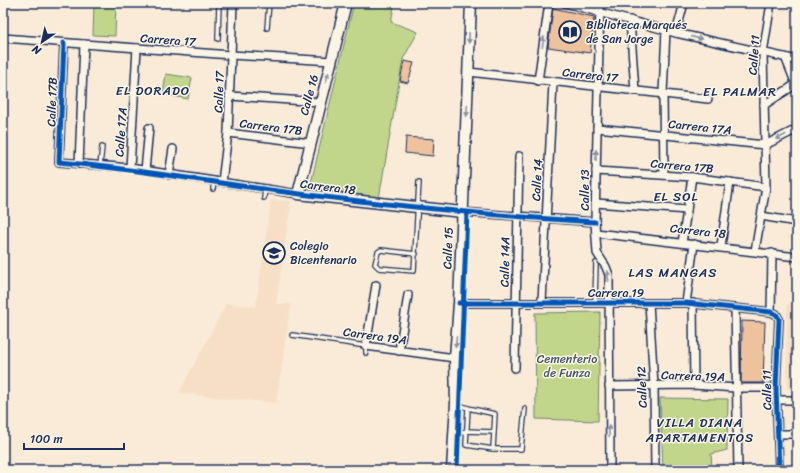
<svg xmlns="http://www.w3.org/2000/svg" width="800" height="473" font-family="Sriracha,sans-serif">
<rect width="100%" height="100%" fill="#f9ebd7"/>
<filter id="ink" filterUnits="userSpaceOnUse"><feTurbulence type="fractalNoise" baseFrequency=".025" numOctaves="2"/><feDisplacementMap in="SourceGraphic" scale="8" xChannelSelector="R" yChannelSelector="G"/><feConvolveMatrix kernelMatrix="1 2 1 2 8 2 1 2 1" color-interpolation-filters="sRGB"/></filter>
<g filter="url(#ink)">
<g fill="#f6dfc6">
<polygon points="271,200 291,201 276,304 291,304 276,403 179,393 226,304 256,306"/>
<rect x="787" y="304" width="10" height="85"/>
</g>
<g fill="#c2d68b" stroke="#6e8274">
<polygon points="94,3 116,3 115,36 93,35"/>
<polygon points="354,3 385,3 394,7 391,22 418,32 403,59 379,198 310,187"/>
<polygon points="166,74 192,78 188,99 163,94"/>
<polygon points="600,312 598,421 536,419 535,313"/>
<polygon points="660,398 728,399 727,450 711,454 712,468 663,469"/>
</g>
<g fill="#eec29d" stroke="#1b2f5e">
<polygon points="553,8 594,17 590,53 548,47"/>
<polygon points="404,61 414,63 408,83 400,81"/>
<polygon points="406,137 434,139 433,156 405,153"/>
<polygon points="742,321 765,322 763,383 741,383"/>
</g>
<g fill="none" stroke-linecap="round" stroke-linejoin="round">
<g stroke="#1b2f5e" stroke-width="6">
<g id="lane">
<polyline points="267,28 269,3"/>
<polyline points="218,39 219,3"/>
<polyline points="100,166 102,147"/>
<polyline points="213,189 214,181"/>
<polyline points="264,198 265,189"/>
<polyline points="416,254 381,250 378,252 375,264 379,268 414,271 419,182"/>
<polyline points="595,303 596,263"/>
<polyline points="292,335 366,346 366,353"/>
<polyline points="457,404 468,408 466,445 493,449"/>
<polyline points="468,408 495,414 494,432"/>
<polyline points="455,435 466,431 494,432 493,449 521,449 525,409"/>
</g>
</g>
<g stroke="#1b2f5e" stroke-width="10">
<g id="street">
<polyline points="565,3 676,33 797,60"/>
<polyline points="600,3 595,222 597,253 606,267 609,275 610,470"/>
<polyline points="630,20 635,91"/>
<polyline points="676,33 684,3"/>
<polyline points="3,38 231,55 332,61"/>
<polyline points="64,43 59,162 130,168 298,194"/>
<polyline points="785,57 797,87"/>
<polyline points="469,72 708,99"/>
<polyline points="538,81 549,3"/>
<polyline points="230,96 320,102"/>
<polyline points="764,105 796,84"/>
<polyline points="597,128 765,145 797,129"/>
<polyline points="228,133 311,143"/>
<polyline points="79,164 84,44"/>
<polyline points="130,168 137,48"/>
<polyline points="145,171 149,128"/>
<polyline points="596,171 692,177 766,187"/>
<polyline points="664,174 663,94 666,30"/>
<polyline points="169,175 173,149"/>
<polyline points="222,182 228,133 233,3"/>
<polyline points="596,203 687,210"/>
<polyline points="462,212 595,222"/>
<polyline points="761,216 797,222"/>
<polyline points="596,233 797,257"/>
<polyline points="682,243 692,177"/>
<polyline points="721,246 730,182"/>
<polyline points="755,251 766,187 763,53 771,3"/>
<polyline points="376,285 366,346 455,358"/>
<polyline points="542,302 553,83"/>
<polyline points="459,303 686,303 771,312 776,314 779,319 776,388 779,470"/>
<polyline points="649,303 654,386 655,470"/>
<polyline points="686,303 694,244"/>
<polyline points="693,303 694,385"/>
<polyline points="735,308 738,470"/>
<polyline points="771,312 772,253"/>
<polyline points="399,351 408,295"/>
<polyline points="515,368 519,156"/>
<polyline points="609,386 694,385 736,388 776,388"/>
<polyline points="777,400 797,400"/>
<polyline points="778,434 797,434"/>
</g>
</g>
<g stroke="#1b2f5e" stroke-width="13">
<g id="secondary">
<polyline points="346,3 298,194 462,212"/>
<polyline points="452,470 456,403 455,358 459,303 471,3"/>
</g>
</g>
<use href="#lane" stroke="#fcf5e5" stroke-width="3.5"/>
<use href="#street" stroke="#fcf5e5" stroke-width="7"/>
<use href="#secondary" stroke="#fcf5e5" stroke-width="10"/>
<g stroke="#fcf5e5" stroke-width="8">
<g id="cycleway">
<path d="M64,43L59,162C140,169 219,184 300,194C398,206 497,216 595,222"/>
<polyline points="459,303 686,303 771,312 776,314 779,319 776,388 779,470"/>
<polyline points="457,470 467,212"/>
</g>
</g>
<use href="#cycleway" stroke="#0057b8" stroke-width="5"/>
</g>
<defs><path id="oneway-solid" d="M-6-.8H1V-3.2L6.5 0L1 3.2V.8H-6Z"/></defs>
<g fill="#8c92a2">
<use href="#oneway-solid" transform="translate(469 38) rotate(91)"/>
<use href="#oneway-solid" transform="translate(697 38) rotate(13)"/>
<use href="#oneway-solid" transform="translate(543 42) rotate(-82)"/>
<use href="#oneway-solid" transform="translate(327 78) rotate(-73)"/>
<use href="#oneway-solid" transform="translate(467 111) rotate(93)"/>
<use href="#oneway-solid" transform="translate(781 137) rotate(153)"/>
<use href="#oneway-solid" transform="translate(596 155) rotate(-89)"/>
<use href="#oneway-solid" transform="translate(608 276) rotate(-97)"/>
<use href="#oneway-solid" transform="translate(456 342) rotate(94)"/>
<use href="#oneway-solid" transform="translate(609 431) rotate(-91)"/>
</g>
</g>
<defs>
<g id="library-ring" transform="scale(1.15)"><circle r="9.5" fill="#fcf5e5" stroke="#1b2f5e" stroke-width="1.5"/><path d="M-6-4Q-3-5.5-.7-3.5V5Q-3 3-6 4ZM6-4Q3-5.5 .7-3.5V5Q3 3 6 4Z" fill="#1b2f5e"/></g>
<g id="school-ring" transform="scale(1.15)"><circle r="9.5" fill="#fcf5e5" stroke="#1b2f5e" stroke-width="1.5"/><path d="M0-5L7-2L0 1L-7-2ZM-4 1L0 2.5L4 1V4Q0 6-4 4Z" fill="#1b2f5e"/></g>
</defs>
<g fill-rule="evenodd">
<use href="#library-ring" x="570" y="32"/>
<use href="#school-ring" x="274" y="253"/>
</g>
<g text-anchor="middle" stroke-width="3" stroke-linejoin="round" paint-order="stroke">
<g font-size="12" fill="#1b2f5e" stroke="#fcf5e5" text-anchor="start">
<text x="586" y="29">Biblioteca Marqués<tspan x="586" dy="14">de San Jorge</tspan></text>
<text x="290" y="250">Colegio<tspan x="290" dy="14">Bicentenario</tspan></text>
</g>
<g font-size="12" fill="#1b2f5e" stroke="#fcf5e5">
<text transform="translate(168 40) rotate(4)" y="4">Carrera 17</text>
<text transform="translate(754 55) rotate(-86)" y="4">Calle 11</text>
<text transform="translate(590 75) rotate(6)" y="4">Carrera 17</text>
<text transform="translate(219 92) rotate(-88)" y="4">Calle 17</text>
<text transform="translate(309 95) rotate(-75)" y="4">Calle 16</text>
<text transform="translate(52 102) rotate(-88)" y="4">Calle 17B</text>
<text transform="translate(271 127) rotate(7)" y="4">Carrera 17B</text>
<text transform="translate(700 127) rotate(6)" y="4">Carrera 17A</text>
<text transform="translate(121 132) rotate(-86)" y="4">Calle 17A</text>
<text transform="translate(682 166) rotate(5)" y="4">Carrera 17B</text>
<text transform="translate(537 180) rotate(-87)" y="4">Calle 14</text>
<text transform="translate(328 187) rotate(7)" y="4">Carrera 18</text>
<text transform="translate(585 190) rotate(-90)" y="4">Calle 13</text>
<text transform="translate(698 231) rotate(6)" y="4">Carrera 18</text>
<text transform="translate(448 248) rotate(-88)" y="4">Calle 15</text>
<text transform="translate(505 262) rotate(-89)" y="4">Calle 14A</text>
<text x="616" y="297">Carrera 19</text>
<text transform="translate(375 336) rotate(8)" y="4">Carrera 19A</text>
<text transform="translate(693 376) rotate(2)" y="4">Carrera 19A</text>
<text transform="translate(642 387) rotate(-92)" y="4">Calle 12</text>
<text transform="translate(767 390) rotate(-91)" y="4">Calle 11</text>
</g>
<g font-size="12" fill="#455969" stroke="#fcf5e5">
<text x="567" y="363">Cementerio<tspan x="567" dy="14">de Funza</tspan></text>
</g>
<g font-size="13" letter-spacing="1" fill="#1b2f5e" stroke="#fcf5e5">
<text x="153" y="95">EL DORADO</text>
<text x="740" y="96">EL PALMAR</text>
<text x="676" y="201">EL SOL</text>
<text x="673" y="277">LAS MANGAS</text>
<text x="700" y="427">VILLA DIANA<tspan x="700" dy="15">APARTAMENTOS</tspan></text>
</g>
</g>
<rect width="800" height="473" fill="none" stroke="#fcf5e5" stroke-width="16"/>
<rect x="8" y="8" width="784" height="457" fill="none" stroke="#1b2f5e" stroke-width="1.5" filter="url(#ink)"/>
<g transform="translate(42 42) rotate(214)" stroke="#fcf5e5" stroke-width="3" paint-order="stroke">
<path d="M0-3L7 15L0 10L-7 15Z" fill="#1b2f5e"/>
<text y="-6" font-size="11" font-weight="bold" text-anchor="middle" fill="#1b2f5e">N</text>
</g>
<path d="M24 443v6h100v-6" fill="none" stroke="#1b2f5e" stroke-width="2"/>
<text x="30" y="443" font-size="12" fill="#1b2f5e" stroke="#fcf5e5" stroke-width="3" paint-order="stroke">100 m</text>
</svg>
